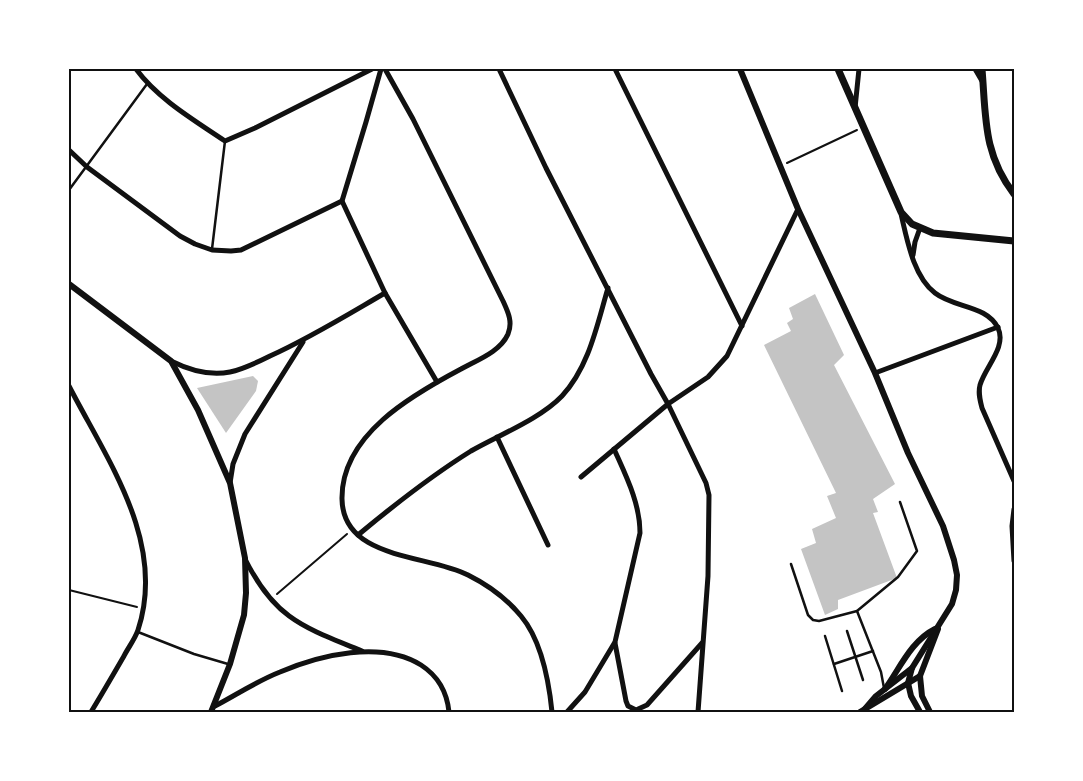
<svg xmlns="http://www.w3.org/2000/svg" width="1083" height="781" font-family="Raleway,sans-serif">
<rect width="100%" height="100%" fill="#fff"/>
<g fill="#c4c4c4">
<polygon points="815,294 844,355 834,365 895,484 873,499 878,512 873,513 897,578 838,600 838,609 825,615 801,549 816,543 812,529 836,518 827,496 836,493 764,345 791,331 787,323 793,319 789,308"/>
<polygon points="253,376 258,381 256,391 226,433 197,388"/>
</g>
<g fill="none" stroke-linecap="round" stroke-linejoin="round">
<g stroke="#111" stroke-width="2">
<polyline points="787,163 857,130"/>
<polyline points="69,590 137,607"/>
<polyline points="277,594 347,534"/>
</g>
<g stroke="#111" stroke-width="2.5">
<polyline points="69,190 147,84"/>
<polyline points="212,249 225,141"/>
<polyline points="791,564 808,615 813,620 819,621 857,611 898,577 917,551 900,502"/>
<polyline points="857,611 881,672 884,688"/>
<polyline points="847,631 863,680"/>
<polyline points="138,632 194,654 228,664"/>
<polyline points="825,636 842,691"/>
<polyline points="834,664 873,651"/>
</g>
<g stroke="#111" stroke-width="5">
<path d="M136,69C158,99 194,120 225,141L255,128L372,69"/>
<polyline points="381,69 366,122 342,201 385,293 437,382"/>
<path d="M385,69L413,119L503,301C508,312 513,322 508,334C500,352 477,360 461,369C412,395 341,435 342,499C343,560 427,554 468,575C488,585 507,599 521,616C541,640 549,682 552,712"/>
<polyline points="499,69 546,168 651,374 668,404 581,477"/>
<polyline points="615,69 742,326"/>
<polyline points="975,69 982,81"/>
<polyline points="855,108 859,69"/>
<polyline points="69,150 87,167 180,236 195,244 212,250 231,251 241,250 342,201"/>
<path d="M901,214C907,239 913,276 935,293C954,308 987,305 998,328C1007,347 985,367 980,385C978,393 980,400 982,408L1014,481"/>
<polyline points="913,255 915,242 920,228"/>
<path d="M171,361C189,370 210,376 230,372C244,369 258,362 270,356C310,338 347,315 385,293"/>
<polyline points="875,373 998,327"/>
<path d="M69,386C107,460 167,542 138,630C135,639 128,648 124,656C113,675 102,694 91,712"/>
<polyline points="497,437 548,545"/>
<polyline points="230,483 233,464 245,434 303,342"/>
<polyline points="1014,509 1012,526 1014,561"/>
<path d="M358,535C394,505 431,476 471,451C499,435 540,419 562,396C589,367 597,325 608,288"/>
<path d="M245,559C275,619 303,627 362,651"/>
<polyline points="615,643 626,701 628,706 636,710 647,705 702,643"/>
<path d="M215,706C236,695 257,681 280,672C320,655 381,640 421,665C438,676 447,692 449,712"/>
<path d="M567,712L585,692L615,642L640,533C640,503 626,476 614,449"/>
<polyline points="698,712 708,576 709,495 706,483 668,404 708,377 727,356 798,209"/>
</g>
<g stroke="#111" stroke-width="6">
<polyline points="740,69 798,209 875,373 908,453 943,526 954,560 957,575 956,590 952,604 912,668 908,683 911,696 920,712"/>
<polyline points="69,284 171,361 198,410 230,483 245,558 246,593 244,615 230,664 211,712"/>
<path d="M885,689C900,668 911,641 935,629"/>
<polyline points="864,710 876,696 912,668"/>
<polyline points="860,712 920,676"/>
<polyline points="930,712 922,696 920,676 938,629"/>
</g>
<g stroke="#111" stroke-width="7">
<polyline points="838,69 901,212 912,224 933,233 1014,241"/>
<path d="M982,69C986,117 983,154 1014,194"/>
</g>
</g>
<rect width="1083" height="781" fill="none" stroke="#ffffff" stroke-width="140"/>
<rect x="70" y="70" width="943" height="641" fill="none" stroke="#111" stroke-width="2"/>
</svg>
